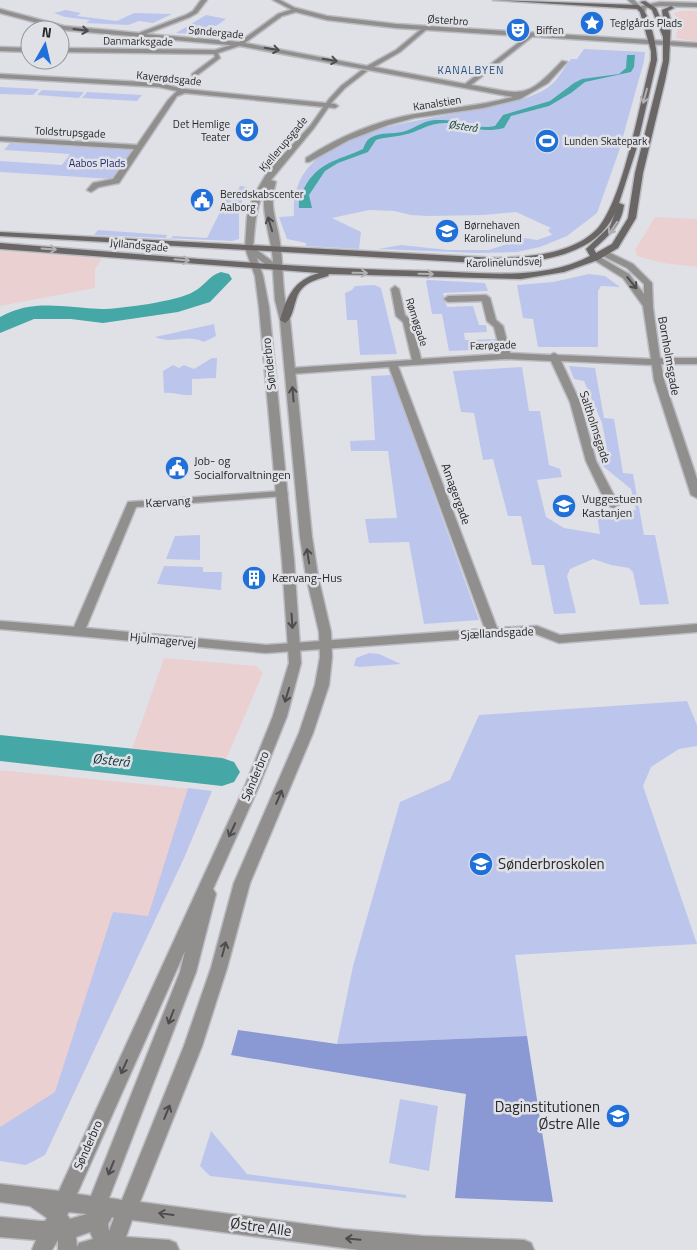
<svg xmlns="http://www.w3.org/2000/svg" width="697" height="1250" font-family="'Titillium Web',sans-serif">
<rect width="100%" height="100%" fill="#e0e1e6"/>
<g fill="#ebd0d2">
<polygon points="681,11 697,11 697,42 676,38 678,25 674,13"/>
<polygon points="655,217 697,219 697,267 662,263 637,256 635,250"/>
<polygon points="0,251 89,257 102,259 95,269 95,288 0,306"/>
<polygon points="164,658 256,666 263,673 225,762 131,752"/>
<polygon points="0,770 212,791 184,858 45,1155 26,1165 0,1161"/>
</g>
<g fill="#bcc6ed">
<polygon points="66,10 81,13 77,16 117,21 134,13 172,14 153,23 139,21 128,25 86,23 90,20 65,17 54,13"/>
<polygon points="206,15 226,19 216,26 209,25 202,30 210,32 205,35 176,33"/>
<path d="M584,49L645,52L644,61L619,151L597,213L567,236L540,247L517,252L477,253L378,249L401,245L448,250H489L525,238L537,240L552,235L548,230L551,228L516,212L484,215L428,216L411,215L394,211L369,210L332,218L361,232L359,249L306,246V243L287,239L279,217L294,216C286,108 481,126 544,90C556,84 563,69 571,59H577Z"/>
<polygon points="0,87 39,89 33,95 0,94"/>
<polygon points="42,90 84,92 79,98 37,95"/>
<polygon points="87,92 142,95 137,101 82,98"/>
<polygon points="10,143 132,150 112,179 0,172 0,161 62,165 70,154 4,150"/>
<polygon points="240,186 247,187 239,210 239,239 232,241 94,235 98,230 167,235 166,238 171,238 173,236 207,238 230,192 237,192"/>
<polygon points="589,274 605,276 620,287 601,286 598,291 598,347 538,347 533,319 523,318 517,285 553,282"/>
<polygon points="428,280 485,283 488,291 443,293 447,307 473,306 479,325 486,325 487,332 464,333 465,340 496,339 498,349 449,351 442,314 432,314 426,281"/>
<polygon points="374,285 381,288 397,354 360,355 357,320 347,320 345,293 352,290 355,286"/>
<path d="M214,324L216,336L204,342C184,333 175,345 155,337Z"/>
<path d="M212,358H217L216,378L192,379V395C181,396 174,392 164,393L163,371L173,365L179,368L184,365L194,369Z"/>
<polygon points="569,366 595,368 604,418 614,419 623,473 633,474 644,535 655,535 669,604 640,605 633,572 629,568 611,565 593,559 570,569 567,576 576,613 554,614 544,565 532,565 521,516 508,516 493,459 483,460 474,413 461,412 453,371 522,367 529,411 540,411 549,465 560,469 562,477 537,480 546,517 564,528 600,534 597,515 609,511 636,510 631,489 599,463 599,460 609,459 602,423 584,381 574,379"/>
<polygon points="391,375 479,620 424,624 409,542 369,543 365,519 397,518 388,451 351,451 350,441 375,440 371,376"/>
<polygon points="200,535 200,560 166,559 175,536"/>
<polygon points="164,566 203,567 203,572 222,572 221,590 157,584"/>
<polygon points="369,653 379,654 401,664 360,667 354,666 356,658"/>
<polygon points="687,701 697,725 697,746 679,749 651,767 643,786 697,944 515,955 527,1036 337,1044 353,966 400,802 450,780 479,715"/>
<polygon points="188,788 212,791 184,858 45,1155 26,1165 0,1161 0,1127 55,1092 113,912 148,916"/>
<polygon points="400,1099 438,1106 429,1171 389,1163"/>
<polygon points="211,1131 247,1174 406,1195 406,1198 210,1176 200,1166"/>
</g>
<polygon fill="#8a98d4" points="238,1030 337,1044 527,1036 553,1202 455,1198 466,1094 231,1055"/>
<path fill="#46a7a7" d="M627,55H635L634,67L631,72L585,82L571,93L549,106L511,116L504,128C480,134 469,125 447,123C429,122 419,132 403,135C394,137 384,137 376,140L368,152L338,163L325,171L309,195L312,208H299C298,197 302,192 307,183C321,161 342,159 363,149C365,144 367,139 372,137C381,132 393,134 402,132C418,128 422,119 442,120C460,120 477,130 495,126L503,115L550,101L574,83L582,79L619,74L626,68Z"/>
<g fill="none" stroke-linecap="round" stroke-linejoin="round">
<g fill="#46a7a7" fill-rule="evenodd">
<path d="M221,272L229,274L232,279L210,302L178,312L103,323L71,319H34L0,333V317C33,298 67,308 102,309C120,309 178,301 193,292C204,287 208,276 221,272Z"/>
<polygon points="0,735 222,758 234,762 240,772 234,782 222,786 0,761"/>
</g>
<g stroke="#bbbcc1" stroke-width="3">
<g id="minor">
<path d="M201,0H207L197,13L190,17L146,34L240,42L367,66L396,50L425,26L427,29L400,52L374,67L465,84L531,33L533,36L471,85C524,94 524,101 562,61L567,62L548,83L520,99L483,108L414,118L388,125L349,140L309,162H306V158C340,136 376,121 415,114C448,108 481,106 513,97L240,46L64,30L0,13V9L64,26L139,33L186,15L193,11Z"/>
<polygon points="273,0 280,0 299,10 294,11"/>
<polygon points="628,0 634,0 641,7 636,8"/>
<polygon points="213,51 217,51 220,58 196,76 192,76 192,74 215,57"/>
<polygon points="0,74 159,83 184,89 335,104 338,106 335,108 185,93 177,96 119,183 99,187 91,192 87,190 93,183 113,179 134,149 0,141 0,137 137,145 168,100 177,91 159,87 0,78"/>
<polygon points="604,250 633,264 652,283 653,308 660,358 697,358 697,364 661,364 664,380 697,479 697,498 691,495 654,380 652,365 561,361 580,402 596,461 619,505 613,508 607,505 586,461 570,402 551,361 506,359 398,366 497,628 537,626 560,635 697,624 697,632 559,643 536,634 266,653 0,629 0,621 74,627 128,502 282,491 286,492 288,494 286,496 136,507 86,628 266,645 485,629 389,367 291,374 286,371 291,368 412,360 403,322 396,316 391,289 395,286 399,289 405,315 412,321 421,359 501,354 494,327 487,321 482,301 448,302 444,299 448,296 486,295 490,298 496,320 503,326 510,353 550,355 554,353 558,355 651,359 643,306 623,278 591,258 598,256 629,274 644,294 644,284 627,268 601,255 600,253"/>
</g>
</g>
<g stroke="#bbbcc1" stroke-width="3">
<g id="tertiary">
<polygon points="660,2 697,3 697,7 660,6 646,8 645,12 640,11 641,6"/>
<polygon points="296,8 327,16 396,24 697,43 697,47 396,28 327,20 296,12 282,16 242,45 215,54 60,52 60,48 215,50 238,43 278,14"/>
<polygon points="0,47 30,48 30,52 0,51"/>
<path d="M362,70L367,71L345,88L333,101L314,128L271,180L276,182C268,207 277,219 280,243C284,269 281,294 290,320L312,537L318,576L331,632L332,657L329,685L313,733L250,883L227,968L202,1046L140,1202L343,1229L423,1236L524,1240L531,1243L534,1250H359L132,1220L126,1237L169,1240L176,1243L179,1250H58V1240L52,1250H32L36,1240L0,1237V1217L40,1221H45L47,1218L30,1206L0,1202V1184L59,1191L245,786L273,716L289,663L282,560L259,307L255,276L245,248L247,217L253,197L268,171L310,126L329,99L341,86ZM266,188C259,209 272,238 273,262L253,247C255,226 255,207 266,188ZM257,258L273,270L275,300L280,320L300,537L306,576L319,632L320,657L315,685L299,733L234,883L211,968L184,1046L122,1200L109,1198L196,972L216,894L213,889L259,786L287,716L301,663L294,560L269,307L263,276ZM185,951L180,972L91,1196L77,1194ZM69,1212L87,1214L70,1219L67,1215ZM112,1217L114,1218L109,1231L108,1224ZM90,1232L93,1239L79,1243L77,1247L76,1237Z"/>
</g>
</g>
<g stroke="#bbbcc1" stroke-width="3">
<path id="secondary" d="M493,0L638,5C650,11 657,47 657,60L636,150L619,203L624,205C621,226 609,235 594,249L596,253L612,244L628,218L635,173L663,61V37L652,10L640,2L645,1L656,8L664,26L662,10L671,6L674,8L668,11L671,21L669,61L665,81L643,173L636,218L618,248L598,260L564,272L521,279L329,274L328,276C318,279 306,282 300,291C294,299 294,319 285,323L280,320C287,296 294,280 319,273L0,249V243C142,254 284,268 426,271C479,272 541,282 590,256L586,249L610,226L615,213C596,256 539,262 497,264L0,236V232L497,258C530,257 574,254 598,228C624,197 640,102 651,60V51L640,12L637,9Z"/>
</g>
<use href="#minor" fill="#918e8e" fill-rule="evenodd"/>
<use href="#tertiary" fill="#918e8e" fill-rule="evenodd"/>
<use href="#secondary" fill="#6a6666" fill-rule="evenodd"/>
</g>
<defs><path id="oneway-shaft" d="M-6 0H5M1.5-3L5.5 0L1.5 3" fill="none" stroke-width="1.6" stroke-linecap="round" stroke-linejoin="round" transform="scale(1.25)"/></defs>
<g stroke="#4d4c4e">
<use href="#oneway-shaft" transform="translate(81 30) rotate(7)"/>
<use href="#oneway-shaft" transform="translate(272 49) rotate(10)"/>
<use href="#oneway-shaft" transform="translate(330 60) rotate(10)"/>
<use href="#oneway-shaft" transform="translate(270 224) rotate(-107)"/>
<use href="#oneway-shaft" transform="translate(632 283) rotate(51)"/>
<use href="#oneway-shaft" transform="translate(293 394) rotate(-95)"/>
<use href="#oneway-shaft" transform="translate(308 556) rotate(-99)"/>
<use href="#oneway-shaft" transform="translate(292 621) rotate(86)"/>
<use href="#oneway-shaft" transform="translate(287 695) rotate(107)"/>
<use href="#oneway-shaft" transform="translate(279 797) rotate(-67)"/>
<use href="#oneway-shaft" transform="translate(232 830) rotate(115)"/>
<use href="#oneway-shaft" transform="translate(224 949) rotate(-75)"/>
<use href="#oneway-shaft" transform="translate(171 1017) rotate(111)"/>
<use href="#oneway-shaft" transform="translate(124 1067) rotate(114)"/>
<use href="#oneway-shaft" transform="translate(167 1112) rotate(-68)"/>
<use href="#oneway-shaft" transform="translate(111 1168) rotate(112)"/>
<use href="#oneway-shaft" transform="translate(166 1214) rotate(-172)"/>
<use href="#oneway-shaft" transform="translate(353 1239) rotate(-175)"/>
</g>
<g stroke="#b1b0b3">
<use href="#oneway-shaft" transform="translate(645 96) rotate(105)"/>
<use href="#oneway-shaft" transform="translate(613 228) rotate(124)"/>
<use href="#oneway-shaft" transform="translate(49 249) rotate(4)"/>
<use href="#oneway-shaft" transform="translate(182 260) rotate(5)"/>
<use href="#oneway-shaft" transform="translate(360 273) rotate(1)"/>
<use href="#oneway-shaft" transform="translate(426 274) rotate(1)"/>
</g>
<defs>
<g id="sight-disc" transform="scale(1.25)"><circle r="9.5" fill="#2070da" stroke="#e0e1e6"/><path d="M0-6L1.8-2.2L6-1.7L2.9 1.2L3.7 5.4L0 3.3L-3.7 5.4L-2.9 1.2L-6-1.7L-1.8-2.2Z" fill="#fff"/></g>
<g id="theatre-disc" transform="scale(1.25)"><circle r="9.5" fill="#2070da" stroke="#e0e1e6"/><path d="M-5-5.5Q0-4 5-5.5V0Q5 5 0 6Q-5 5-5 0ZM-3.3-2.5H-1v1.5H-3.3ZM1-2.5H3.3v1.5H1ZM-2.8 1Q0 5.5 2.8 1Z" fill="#fff"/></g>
<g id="stadium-disc" transform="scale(1.25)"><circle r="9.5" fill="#2070da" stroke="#e0e1e6"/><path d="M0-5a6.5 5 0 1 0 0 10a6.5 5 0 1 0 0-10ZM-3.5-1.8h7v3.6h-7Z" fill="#fff"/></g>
<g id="civic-disc" transform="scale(1.25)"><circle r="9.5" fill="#2070da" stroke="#e0e1e6"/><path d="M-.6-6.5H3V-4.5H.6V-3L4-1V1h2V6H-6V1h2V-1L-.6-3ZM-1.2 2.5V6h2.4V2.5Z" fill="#fff"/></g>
<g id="school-disc" transform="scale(1.25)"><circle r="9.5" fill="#2070da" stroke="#e0e1e6"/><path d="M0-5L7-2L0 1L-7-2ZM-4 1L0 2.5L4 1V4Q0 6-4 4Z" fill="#fff"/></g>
<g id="building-disc" transform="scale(1.25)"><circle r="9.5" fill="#2070da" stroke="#e0e1e6"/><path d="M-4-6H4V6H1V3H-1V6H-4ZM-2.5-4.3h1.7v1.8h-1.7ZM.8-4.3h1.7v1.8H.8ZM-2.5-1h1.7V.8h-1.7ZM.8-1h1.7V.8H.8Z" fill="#fff"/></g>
</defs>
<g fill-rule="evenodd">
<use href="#sight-disc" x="592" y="23"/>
<use href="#theatre-disc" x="518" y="30"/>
<use href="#theatre-disc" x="247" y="130"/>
<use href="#stadium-disc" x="547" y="141"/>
<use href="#civic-disc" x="202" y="200"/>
<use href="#school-disc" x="447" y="231"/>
<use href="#civic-disc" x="177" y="468"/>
<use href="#school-disc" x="564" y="506"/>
<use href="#building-disc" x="254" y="578"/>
<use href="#school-disc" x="481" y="864"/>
<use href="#school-disc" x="618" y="1116"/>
</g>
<g text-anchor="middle" stroke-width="5" stroke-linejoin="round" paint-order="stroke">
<g font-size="11" fill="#28292b" stroke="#e0e1e6">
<text transform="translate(448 20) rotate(4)" y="4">Østerbro</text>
<text transform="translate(216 32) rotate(5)" y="4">Søndergade</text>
<text transform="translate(138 41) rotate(1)" y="4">Danmarksgade</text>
<text transform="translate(169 78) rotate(6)" y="4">Kayerødsgade</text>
<text transform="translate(437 103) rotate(-9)" y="4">Kanalstien</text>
<text transform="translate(70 132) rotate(3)" y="4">Toldstrupsgade</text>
<text transform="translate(283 144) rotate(-50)" y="4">Kjellerupsgade</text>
<text transform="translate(139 245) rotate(5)" y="4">Jyllandsgade</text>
<text transform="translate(504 262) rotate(-2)" y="4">Karolinelundsvej</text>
<text transform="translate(417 322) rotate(72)" y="4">Rømøgade</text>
<text transform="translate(493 345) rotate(-2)" y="4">Færøgade</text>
</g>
<g font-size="11" fill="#28292b" stroke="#e0e1e6" text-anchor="start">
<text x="610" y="27">Teglgårds Plads</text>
<text x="536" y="34">Biffen</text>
<text x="230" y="128" text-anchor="end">Det Hemlige<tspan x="230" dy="13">Teater</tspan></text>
<text x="564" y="145">Lunden Skatepark</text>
<text x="220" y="198">Beredskabscenter<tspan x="220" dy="13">Aalborg</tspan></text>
<text x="464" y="229">Børnehaven<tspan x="464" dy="13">Karolinelund</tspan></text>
</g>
<g font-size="11" letter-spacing="1" fill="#294f85" stroke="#e0e1e6">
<text x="471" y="74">KANALBYEN</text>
</g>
<g font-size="11" font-style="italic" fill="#0a3939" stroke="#e0e1e6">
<text transform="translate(463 126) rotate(9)" y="4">Østerå</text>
</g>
<g font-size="11" fill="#252b72" stroke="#e0e1e6">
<text x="97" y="167">Aabos Plads</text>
</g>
<g font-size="12" fill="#28292b" stroke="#e0e1e6">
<text transform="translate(669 356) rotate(80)" y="4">Bornholmsgade</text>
<text transform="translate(269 364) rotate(-96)" y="4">Sønderbro</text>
<text transform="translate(595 427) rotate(72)" y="4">Saltholmsgade</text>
<text transform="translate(456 494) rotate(70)" y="4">Amagergade</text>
<text transform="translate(168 502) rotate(-4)" y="4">Kærvang</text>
<text transform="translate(497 633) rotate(-3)" y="4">Sjællandsgade</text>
<text transform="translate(163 640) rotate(5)" y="4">Hjulmagervej</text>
<text transform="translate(255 776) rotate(-67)" y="4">Sønderbro</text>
<text transform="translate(88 1145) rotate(-66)" y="4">Sønderbro</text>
</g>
<g font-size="12" fill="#28292b" stroke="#e0e1e6" text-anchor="start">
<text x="194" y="465">Job- og<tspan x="194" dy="14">Socialforvaltningen</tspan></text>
<text x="582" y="503">Vuggestuen<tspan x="582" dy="14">Kastanjen</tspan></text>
<text x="272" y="582">Kærvang-Hus</text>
</g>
<g font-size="14" font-style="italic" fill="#0a3939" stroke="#e0e1e6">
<text transform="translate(111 760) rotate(6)" y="5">Østerå</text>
</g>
<g font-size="15" fill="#28292b" stroke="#e0e1e6" text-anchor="start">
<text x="498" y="869">Sønderbroskolen</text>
<text x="600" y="1112" text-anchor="end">Daginstitutionen<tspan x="600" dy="17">Østre Alle</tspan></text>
</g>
<g font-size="15" fill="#28292b" stroke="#e0e1e6">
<text transform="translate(261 1227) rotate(8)" y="5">Østre Alle</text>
</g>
</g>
<g transform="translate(45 45) rotate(8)"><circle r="24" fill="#e0e1e6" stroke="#96979b"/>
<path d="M0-4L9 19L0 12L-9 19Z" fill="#2070da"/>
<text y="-8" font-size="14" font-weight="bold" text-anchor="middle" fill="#28292b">N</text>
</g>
</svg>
